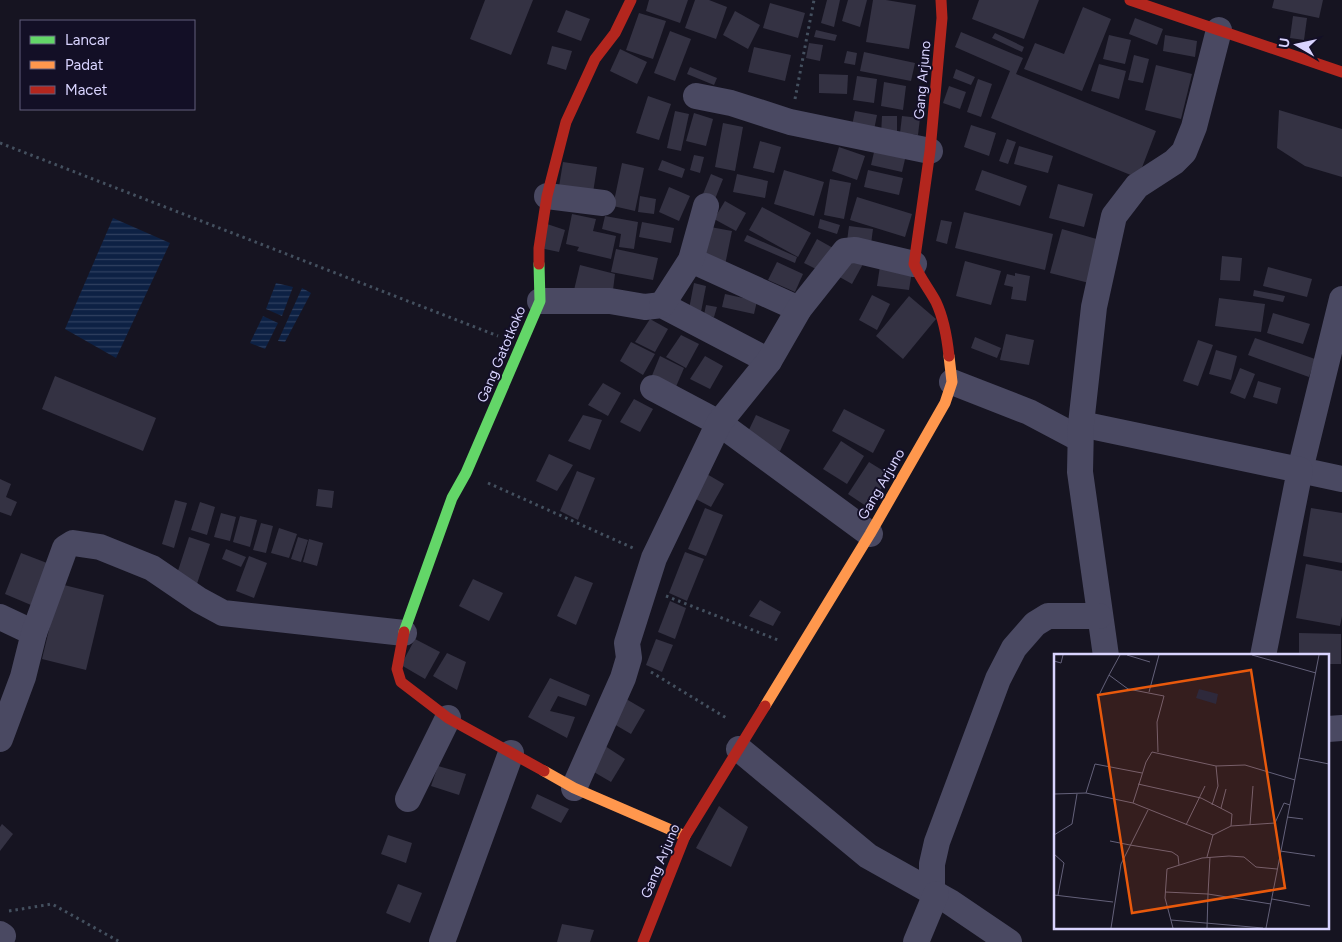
<svg xmlns="http://www.w3.org/2000/svg" width="1342" height="942" font-family="Figtree,sans-serif">
<defs>
<pattern id="water-rules" width="6" height="5" patternUnits="userSpaceOnUse" patternTransform="scale(1.25)"><rect width="6" height="5" fill="#0d2144"/><path d="M0 2.5h6" fill="none" stroke="#304060"/></pattern>
</defs>
<rect width="100%" height="100%" fill="#161421"/>
<g fill="url(#water-rules)">
<polygon points="113,218 170,243 116,358 65,329"/>
<polygon points="276,283 293,287 282,316 266,309"/>
<polygon points="302,288 311,293 285,342 278,341"/>
<polygon points="263,316 278,323 265,349 250,343"/>
</g>
<g fill="#343243">
<polygon points="485,0 533,0 511,55 470,39"/>
<polygon points="649,0 688,0 680,23 646,11"/>
<polygon points="695,0 709,0 727,7 716,39 685,28"/>
<polygon points="827,0 840,0 834,27 821,23"/>
<polygon points="848,0 867,0 860,27 842,21"/>
<polygon points="873,0 886,0 916,5 909,49 866,42"/>
<polygon points="979,0 1039,0 1024,39 972,19"/>
<polygon points="1274,0 1323,0 1319,18 1272,8"/>
<polygon points="770,3 805,13 798,38 763,28"/>
<polygon points="1083,7 1111,19 1082,91 1024,69 1035,43 1064,54"/>
<polygon points="566,10 590,19 581,41 557,32"/>
<polygon points="735,11 760,25 748,49 723,35"/>
<polygon points="639,13 666,21 653,59 626,50"/>
<polygon points="1293,16 1307,18 1304,40 1290,38"/>
<polygon points="1135,18 1163,29 1157,45 1129,34"/>
<polygon points="816,30 837,35 835,41 814,37"/>
<polygon points="670,31 691,39 675,81 654,73"/>
<polygon points="961,32 1023,58 1016,74 1156,131 1138,178 991,118 1010,71 955,47"/>
<polygon points="995,33 1024,47 1022,52 992,38"/>
<polygon points="1109,35 1131,40 1125,64 1103,59"/>
<polygon points="1165,35 1197,41 1195,57 1163,51"/>
<polygon points="809,43 823,45 820,61 806,58"/>
<polygon points="552,46 572,51 566,70 547,64"/>
<polygon points="754,47 791,55 785,81 748,72"/>
<polygon points="620,49 647,62 637,84 610,71"/>
<polygon points="847,51 857,53 855,65 844,63"/>
<polygon points="864,52 915,63 911,81 860,71"/>
<polygon points="1134,55 1149,59 1143,83 1128,80"/>
<polygon points="1099,64 1126,71 1119,99 1091,91"/>
<polygon points="1156,65 1192,74 1181,119 1145,110"/>
<polygon points="690,67 717,78 714,85 687,74"/>
<polygon points="956,69 975,77 971,85 953,78"/>
<polygon points="819,74 848,75 847,94 819,93"/>
<polygon points="857,76 877,79 874,103 853,100"/>
<polygon points="978,79 992,84 981,117 967,112"/>
<polygon points="884,82 906,86 903,110 881,106"/>
<polygon points="949,86 966,92 960,109 943,103"/>
<polygon points="648,96 671,104 659,140 636,133"/>
<polygon points="1279,110 1342,129 1342,177 1305,166 1277,148"/>
<polygon points="675,111 689,114 681,151 667,148"/>
<polygon points="855,111 877,115 874,130 852,126"/>
<polygon points="694,113 713,119 706,146 686,141"/>
<polygon points="882,116 897,116 897,135 881,135"/>
<polygon points="902,116 920,118 918,135 900,133"/>
<polygon points="723,123 743,127 735,171 715,167"/>
<polygon points="971,125 996,133 989,156 964,147"/>
<polygon points="1007,139 1016,142 1008,164 999,161"/>
<polygon points="760,141 781,147 774,173 753,168"/>
<polygon points="1019,146 1053,156 1048,173 1014,164"/>
<polygon points="839,147 865,156 857,180 832,171"/>
<polygon points="875,148 906,155 902,172 871,165"/>
<polygon points="694,155 704,157 700,173 690,170"/>
<polygon points="662,160 685,169 682,178 658,170"/>
<polygon points="563,162 597,167 592,199 558,193"/>
<polygon points="622,163 644,168 635,211 613,206"/>
<polygon points="784,170 824,182 814,216 774,204"/>
<polygon points="868,170 903,178 899,195 864,187"/>
<polygon points="982,170 1027,186 1020,206 975,190"/>
<polygon points="711,174 723,179 715,199 703,194"/>
<polygon points="737,174 768,181 765,198 733,192"/>
<polygon points="830,179 851,183 844,219 824,215"/>
<polygon points="1058,184 1093,194 1084,227 1049,218"/>
<polygon points="669,187 690,196 679,221 659,212"/>
<polygon points="640,196 656,199 654,214 638,212"/>
<polygon points="857,197 912,214 905,237 850,220"/>
<polygon points="725,201 746,213 736,231 714,219"/>
<polygon points="762,207 811,233 798,257 749,230"/>
<polygon points="964,212 1053,234 1045,270 955,248"/>
<polygon points="572,214 596,219 593,231 616,236 611,259 577,251 579,247 566,244"/>
<polygon points="605,216 638,222 634,249 619,247 621,234 602,229"/>
<polygon points="820,219 840,225 837,234 818,228"/>
<polygon points="941,220 952,222 947,244 936,241"/>
<polygon points="642,222 674,228 671,243 639,237"/>
<polygon points="547,224 565,230 559,252 540,248"/>
<polygon points="705,226 732,231 725,265 698,260"/>
<polygon points="849,226 873,229 871,244 847,241"/>
<polygon points="1062,229 1100,240 1089,283 1050,273"/>
<polygon points="747,235 797,257 795,263 744,241"/>
<polygon points="817,239 833,248 820,271 804,263"/>
<polygon points="616,249 658,258 653,280 611,272"/>
<polygon points="845,255 863,264 852,284 836,275"/>
<polygon points="1222,256 1242,258 1240,281 1220,280"/>
<polygon points="965,261 1001,271 991,305 956,296"/>
<polygon points="777,262 803,274 795,292 768,280"/>
<polygon points="580,265 615,274 612,298 574,290"/>
<polygon points="880,266 912,271 909,290 877,286"/>
<polygon points="1268,267 1312,279 1307,297 1263,286"/>
<polygon points="1015,273 1030,276 1026,301 1011,299 1013,287 1004,285 1007,274 1015,276"/>
<polygon points="694,283 706,286 701,312 689,309"/>
<polygon points="1254,290 1285,296 1283,302 1253,296"/>
<polygon points="725,294 757,301 754,314 722,307"/>
<polygon points="872,295 890,304 877,330 859,320"/>
<polygon points="909,296 936,319 903,359 876,336"/>
<polygon points="1219,298 1265,304 1261,332 1215,326"/>
<polygon points="706,305 717,307 714,317 704,315"/>
<polygon points="1273,313 1310,324 1303,344 1267,333"/>
<polygon points="650,319 668,329 655,352 635,342"/>
<polygon points="1006,334 1034,340 1029,365 1000,360"/>
<polygon points="681,335 699,344 686,368 666,357"/>
<polygon points="975,337 1001,348 997,358 971,348"/>
<polygon points="1255,338 1315,359 1309,377 1248,355"/>
<polygon points="1198,340 1213,345 1198,386 1183,381"/>
<polygon points="631,342 655,354 643,375 620,361"/>
<polygon points="1216,350 1237,356 1231,380 1209,374"/>
<polygon points="660,356 684,368 675,389 651,378"/>
<polygon points="705,356 723,366 710,389 690,379"/>
<polygon points="1240,368 1255,374 1245,399 1230,393"/>
<polygon points="55,376 156,418 143,451 42,409"/>
<polygon points="1258,381 1281,388 1277,404 1253,397"/>
<polygon points="603,383 621,393 608,416 588,405"/>
<polygon points="634,399 653,409 640,432 620,422"/>
<polygon points="844,409 885,430 873,453 832,431"/>
<polygon points="583,415 602,420 590,450 568,441"/>
<polygon points="756,415 790,430 780,451 746,436"/>
<polygon points="841,441 864,456 847,484 823,469"/>
<polygon points="549,454 573,465 557,491 536,481"/>
<polygon points="869,462 890,475 869,508 848,494"/>
<polygon points="577,471 595,478 578,520 560,511"/>
<polygon points="705,473 724,484 711,507 692,497"/>
<polygon points="0,479 11,484 6,497 17,502 11,516 0,512"/>
<polygon points="318,489 334,491 332,508 316,506"/>
<polygon points="175,500 187,503 174,548 162,544"/>
<polygon points="200,502 215,507 207,535 191,530"/>
<polygon points="705,508 723,515 706,556 688,549"/>
<polygon points="1311,508 1342,513 1342,563 1303,556"/>
<polygon points="221,513 236,517 230,541 214,537"/>
<polygon points="240,516 257,520 250,547 233,542"/>
<polygon points="261,523 273,526 266,553 253,550"/>
<polygon points="279,528 297,534 289,558 271,553"/>
<polygon points="189,537 210,544 196,587 175,580"/>
<polygon points="298,537 308,540 301,562 291,559"/>
<polygon points="309,539 323,543 317,566 303,562"/>
<polygon points="226,549 246,557 241,567 222,559"/>
<polygon points="685,552 704,559 687,601 669,593"/>
<polygon points="21,553 47,563 31,605 5,594"/>
<polygon points="249,556 267,563 254,598 236,591"/>
<polygon points="1306,564 1342,571 1342,616 1340,626 1296,618"/>
<polygon points="575,576 593,583 576,625 557,616"/>
<polygon points="473,579 503,593 489,621 459,606"/>
<polygon points="60,584 104,595 86,670 42,659"/>
<polygon points="760,600 781,612 773,626 749,616"/>
<polygon points="670,601 686,608 675,639 658,632"/>
<polygon points="1299,633 1341,634 1341,664 1328,664 1328,656 1299,656"/>
<polygon points="415,639 440,652 425,679 401,665"/>
<polygon points="656,639 673,645 662,672 646,665"/>
<polygon points="447,653 466,662 457,690 433,676"/>
<polygon points="550,678 590,695 586,706 558,696 550,711 575,717 567,738 528,717"/>
<polygon points="621,696 645,710 631,734 607,720"/>
<polygon points="602,744 625,759 611,782 587,768"/>
<polygon points="438,766 466,774 459,795 431,786"/>
<polygon points="537,794 569,809 561,823 531,808"/>
<polygon points="719,806 748,827 731,867 696,848"/>
<polygon points="2,824 13,834 0,851 0,827"/>
<polygon points="388,835 412,843 406,863 381,854"/>
<polygon points="398,884 422,893 410,923 386,913"/>
<polygon points="562,924 594,930 590,942 557,942"/>
</g>
<g fill="none" stroke-linecap="round" stroke-linejoin="round">
<g stroke="#44505f" stroke-width="3" stroke-dasharray="2.5 4" stroke-linecap="butt">
<polyline points="795,99 814,0"/>
<polyline points="0,143 498,336"/>
<polyline points="488,483 633,548"/>
<polyline points="666,596 778,640"/>
<polyline points="651,672 728,719"/>
<polyline points="9,911 52,904 120,942"/>
</g>
<g stroke="#4a4962" stroke-width="26">
<polyline points="696,96 731,103 790,122 930,151"/>
<polyline points="547,196 603,203"/>
<polyline points="691,260 799,309"/>
<polyline points="1342,299 1300,470 1342,479"/>
<polyline points="540,301 610,301 645,307 662,305 769,361"/>
<polyline points="662,305 691,260 706,206"/>
<polyline points="952,382 1029,412 1080,439"/>
<polyline points="653,388 719,423 870,534"/>
<polyline points="1081,424 1300,470 1263,656"/>
<polyline points="0,617 34,633"/>
<polyline points="1106,656 1080,472 1081,424 1094,307 1114,216 1137,186 1174,162 1184,152 1194,127 1219,30"/>
<polyline points="1328,729 1342,728"/>
<polyline points="0,739 23,677 34,633 65,548 73,543 100,547 152,568 199,600 223,613 404,633"/>
<polyline points="739,749 868,856 950,902 1009,942"/>
<polyline points="574,788 623,678 629,658 627,643 654,558 719,423 769,361 799,309 845,251 855,250 914,264"/>
<polyline points="408,799 448,718"/>
<polyline points="932,892 932,864 937,842 998,679 1014,648 1035,624 1048,616 1099,616"/>
<polyline points="0,934 3,936"/>
<polyline points="442,942 511,753"/>
<polyline points="916,942 936,894"/>
</g>
<polyline stroke="#63d668" stroke-width="11" points="404,632 452,498 466,473 540,301 539,264"/>
<g stroke="#ff974d" stroke-width="11">
<polyline points="765,706 870,534 945,403 952,382 949,356"/>
<polyline points="544,771 574,788 685,836"/>
</g>
<g stroke="#b3261e" stroke-width="11">
<path d="M941,0L942,18L930,151L914,264C920,278 929,289 936,302C944,319 947,337 949,356"/>
<polyline points="1130,0 1342,72"/>
<polyline points="539,264 539,248 547,196 566,122 595,59 615,33 631,0"/>
<polyline points="404,632 397,669 401,682 448,718 544,771"/>
<polyline points="643,942 685,836 765,706"/>
</g>
</g>
<g text-anchor="middle" stroke-width="4" stroke-linejoin="round" paint-order="stroke">
<g font-size="14" fill="#d9d4ff" stroke="#130f26">
<text transform="translate(922 80) rotate(-85)" y="5">Gang Arjuno</text>
<text transform="translate(501 354) rotate(-67)" y="5">Gang Gatotkoko</text>
<text transform="translate(881 484) rotate(-60)" y="5">Gang Arjuno</text>
<text transform="translate(660 861) rotate(-67)" y="5">Gang Arjuno</text>
</g>
</g>
<g transform="translate(1054 654)">
<rect width="275" height="275" fill="#161421"/>
<path d="M145,35L164,40L162,50L142,44Z" fill="#0d2144"/>
<path fill="none" stroke="#64617a" stroke-width="1" d="M66,1L55,21L74,35L110,42L103,68L104,98M73,1L96,8M198,1L262,19M0,7L7,9L9,1M95,38L105,1M45,41L55,21M245,104L275,110M84,130L147,144L178,160L177,172M32,139L41,110L88,119M0,140L32,139L79,149L159,181L177,172L221,169L230,149L236,151M79,149L92,108L98,98L162,112L191,111L241,126M158,151L164,132L162,112M167,154L172,135M233,163L249,165M132,171L151,132M196,171L199,132M0,181L18,170L23,140M56,187L76,191M76,191L118,198L124,202L125,211M226,197L261,202M0,200L10,209L4,241M153,203L159,181M111,238L154,240L156,203M0,241L59,248M218,245L256,252M117,266L209,274M57,274L67,210L94,156M119,274L111,244L113,215L148,204L175,202L190,203L202,213L223,215M153,274L154,240L217,250M212,274L265,1"/>
<path fill="#e8590c" fill-opacity="0.15" stroke="#e8590c" stroke-width="2.5" d="M197,16L231,234L78,259L44,41Z"/>
<rect width="275" height="275" fill="none" stroke="#d9d4ff" stroke-width="2.5"/>
</g>
<rect x="20" y="20" width="175" height="90" fill="#130f26" stroke="#625e7d"/>
<rect x="30" y="36" width="25" height="8" fill="#63d668" stroke="#625e7d"/>
<text x="65" y="45" font-size="15" fill="#d9d4ff">Lancar</text>
<rect x="30" y="61" width="25" height="8" fill="#ff974d" stroke="#625e7d"/>
<text x="65" y="70" font-size="15" fill="#d9d4ff">Padat</text>
<rect x="30" y="86" width="25" height="8" fill="#b3261e" stroke="#625e7d"/>
<text x="65" y="95" font-size="15" fill="#d9d4ff">Macet</text>
<g transform="translate(1297 45) rotate(279)" stroke="#130f26" stroke-width="4" paint-order="stroke">
<path d="M0-4L9 19L0 12L-9 19Z" fill="#d9d4ff"/>
<text y="-8" font-size="14" font-weight="bold" text-anchor="middle" fill="#d9d4ff">U</text>
</g>
</svg>
